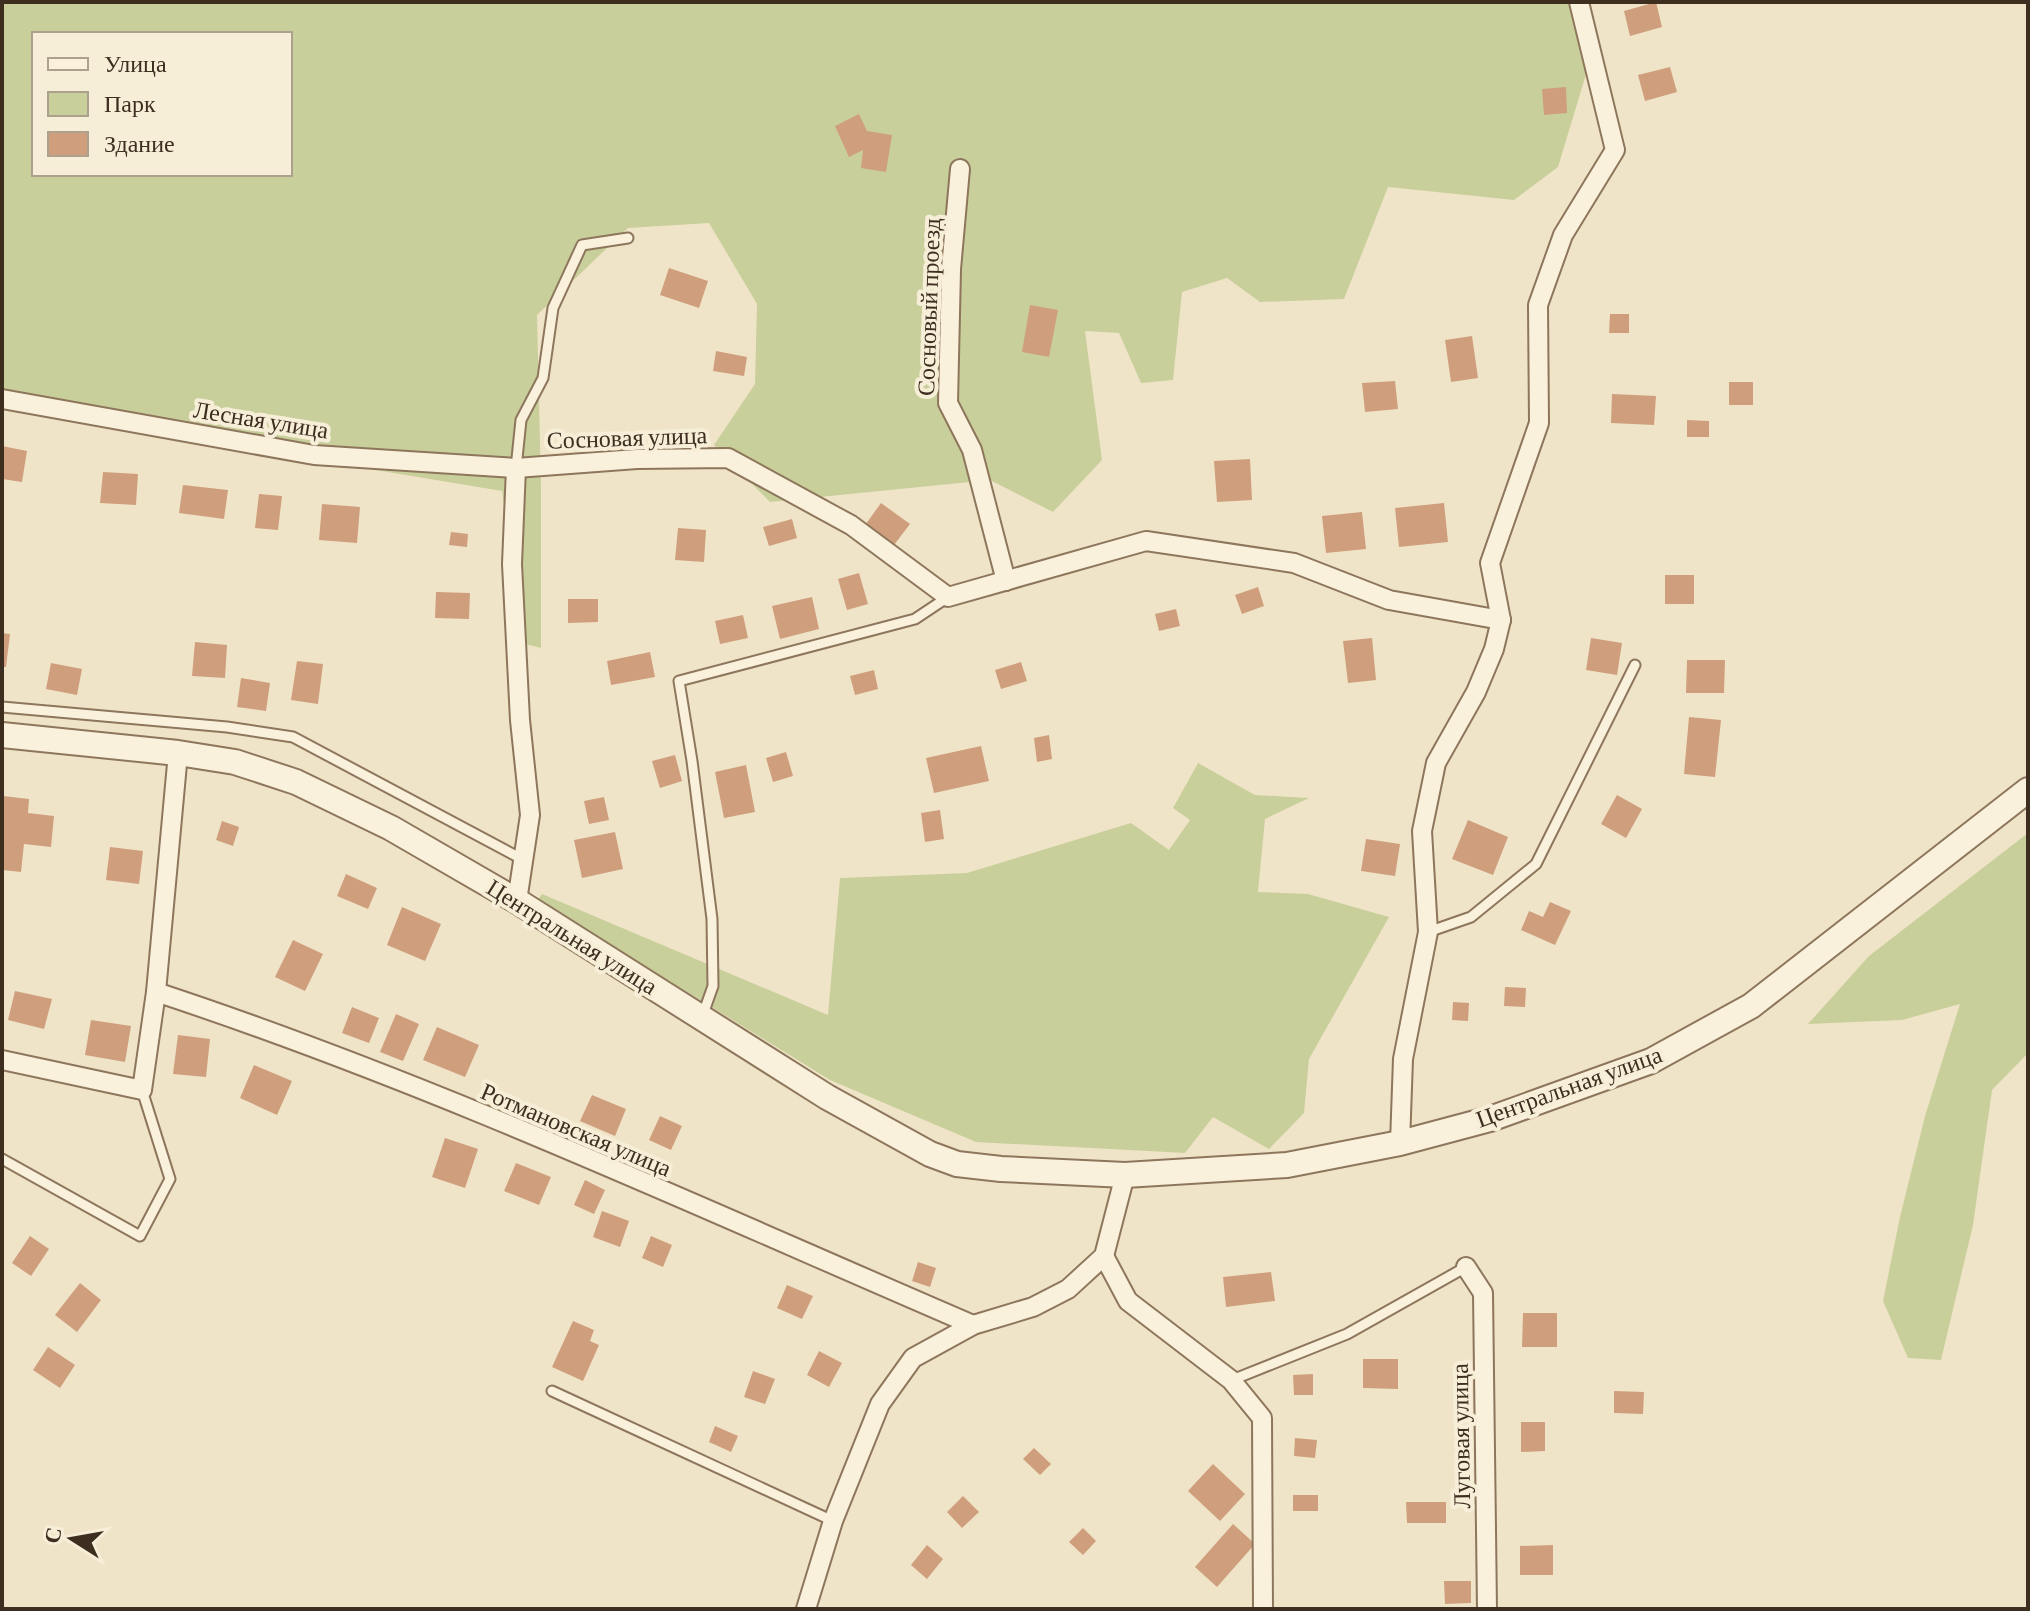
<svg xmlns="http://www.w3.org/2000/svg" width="2030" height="1611" font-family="'Crimson Pro',serif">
<rect width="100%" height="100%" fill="#f0e4c8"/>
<g fill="#c9cf9b" fill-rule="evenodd">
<path d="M2,2H1568L1587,71L1558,167L1514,200L1388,187L1344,299L1260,302L1227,278L1182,292L1173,380L1141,383L1119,333L1085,331L1102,460L1053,512L990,480L770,502L714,445L755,384L757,304L709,223L628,228L537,315L541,487V648L525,644L502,491L76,420L2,397ZM34,34H290V174H34Z"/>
<polygon points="1198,763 1255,795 1309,798 1265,819 1258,892 1308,894 1389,917 1309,1059 1304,1113 1269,1149 1213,1117 1185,1153 976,1142 830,1080 538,900 542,894 828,1015 840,878 967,873 1131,823 1169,850 1190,820 1173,808"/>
<polygon points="2028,833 2028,1053 1992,1090 1973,1225 1941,1360 1908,1358 1883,1301 1900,1217 1925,1116 1960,1004 1902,1020 1808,1024 1869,956"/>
</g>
<g fill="#cf9f7d">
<polygon points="1656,2 1662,27 1630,36 1624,11"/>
<polygon points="1670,67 1677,92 1645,101 1638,75"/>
<polygon points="1566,87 1567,113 1544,115 1542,89"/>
<polygon points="859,114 867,131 892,135 886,172 861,168 863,150 849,157 835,126"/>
<polygon points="669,268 708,281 699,308 660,295"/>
<polygon points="1030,305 1058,310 1049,357 1022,352"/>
<polygon points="1610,314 1629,314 1629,333 1609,333"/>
<polygon points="1472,336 1478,378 1451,382 1445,340"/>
<polygon points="716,351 747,357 744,376 713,371"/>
<polygon points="1395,381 1398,409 1365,412 1362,383"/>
<rect x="1729" y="382" width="24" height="23"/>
<polygon points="1612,394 1656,396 1654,425 1611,423"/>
<polygon points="1687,420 1709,421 1709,437 1687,437"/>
<polygon points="2,446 27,451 22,482 2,479"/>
<polygon points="1250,459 1252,500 1217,502 1214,461"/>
<polygon points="103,472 138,474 136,505 100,503"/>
<polygon points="183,485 228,490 224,519 179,513"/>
<polygon points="259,494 282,496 278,530 255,528"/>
<polygon points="881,503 910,524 891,549 863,528"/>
<polygon points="1444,503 1448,542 1399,547 1395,508"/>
<polygon points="322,504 360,507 357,543 319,540"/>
<polygon points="1362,512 1366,549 1326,553 1322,516"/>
<polygon points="792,519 797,538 769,546 763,527"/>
<polygon points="678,528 706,530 704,562 675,560"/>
<polygon points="451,532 468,534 467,547 449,545"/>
<polygon points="859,573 868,604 847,610 838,579"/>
<rect x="1665" y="575" width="29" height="29"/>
<polygon points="1258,587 1264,606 1242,614 1235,595"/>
<polygon points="436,592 470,593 469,619 435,618"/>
<polygon points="812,597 819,629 780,639 772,606"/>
<polygon points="568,599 598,599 598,622 568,623"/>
<polygon points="1176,609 1180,626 1159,631 1155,614"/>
<polygon points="743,615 748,638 720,644 715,621"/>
<polygon points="2,633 10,634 6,667 2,667"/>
<polygon points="1372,638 1376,680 1348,683 1343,641"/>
<polygon points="1591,638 1622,643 1617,675 1586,670"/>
<polygon points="195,642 227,645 225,678 192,676"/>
<polygon points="650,652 655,677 611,685 607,661"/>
<polygon points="1687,660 1725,660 1724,693 1686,693"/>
<polygon points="297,661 323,664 318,704 291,700"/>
<polygon points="1021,662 1027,681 1001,689 995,670"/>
<polygon points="51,663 82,669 77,695 46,689"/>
<polygon points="874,670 878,689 855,695 850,676"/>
<polygon points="241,678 270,683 266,711 237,707"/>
<polygon points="1689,717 1721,720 1715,777 1684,774"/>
<polygon points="1049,735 1052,759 1037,762 1034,738"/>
<polygon points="981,746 989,781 934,793 926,758"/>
<polygon points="786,752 793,776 773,782 766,758"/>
<polygon points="675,755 682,781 660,788 652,761"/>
<polygon points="746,765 755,812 724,818 715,772"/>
<polygon points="1617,795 1642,809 1626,838 1601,824"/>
<polygon points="3,796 29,799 28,813 54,816 51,847 24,844 21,872 2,870"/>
<polygon points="604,797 609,820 589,824 584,801"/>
<polygon points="940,810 944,839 925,842 921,813"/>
<polygon points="1468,820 1508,837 1493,875 1452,859"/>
<polygon points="222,821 239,827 233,846 216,840"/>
<polygon points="615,832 623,869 582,878 574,840"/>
<polygon points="1366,839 1400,844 1395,876 1361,871"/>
<polygon points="110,847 143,851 139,884 106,880"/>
<polygon points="346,874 377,888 368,909 337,896"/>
<polygon points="1550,902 1571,911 1555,945 1521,930 1529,911 1543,917"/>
<polygon points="402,907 441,924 425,961 387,945"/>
<polygon points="293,940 323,954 305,991 275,977"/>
<polygon points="1505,987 1526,988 1525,1007 1504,1006"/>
<polygon points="15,991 52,999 44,1029 8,1020"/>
<polygon points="1453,1002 1469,1003 1468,1021 1452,1020"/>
<polygon points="352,1007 379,1018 369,1043 342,1033"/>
<polygon points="396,1014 419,1024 403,1061 380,1052"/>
<polygon points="91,1020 131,1026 125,1062 85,1055"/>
<polygon points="437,1027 479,1045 465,1077 423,1060"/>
<polygon points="178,1035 210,1039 206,1077 173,1074"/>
<polygon points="254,1065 292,1081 277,1115 240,1098"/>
<polygon points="592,1095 626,1109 615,1136 580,1121"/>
<polygon points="660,1116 682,1126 671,1150 649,1140"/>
<polygon points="445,1138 478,1149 465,1188 432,1177"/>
<polygon points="516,1163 551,1177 539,1205 504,1191"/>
<polygon points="585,1180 605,1190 594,1214 574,1205"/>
<polygon points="602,1211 629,1221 620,1247 593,1237"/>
<polygon points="30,1236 49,1249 31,1276 12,1263"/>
<polygon points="651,1236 672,1245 663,1267 642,1258"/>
<polygon points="918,1262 936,1268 930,1287 912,1281"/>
<polygon points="1271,1272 1275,1301 1226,1307 1223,1277"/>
<polygon points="80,1283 101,1300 77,1332 55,1315"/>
<polygon points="787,1285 813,1296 802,1319 777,1308"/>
<polygon points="1523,1313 1557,1313 1557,1347 1522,1347"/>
<polygon points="573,1321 594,1330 590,1341 599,1345 583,1381 552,1367"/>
<polygon points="48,1347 75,1365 60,1388 33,1370"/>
<polygon points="819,1351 842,1363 829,1387 807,1375"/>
<polygon points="1363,1359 1398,1359 1398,1389 1363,1388"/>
<polygon points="753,1371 775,1379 765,1404 744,1397"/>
<polygon points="1313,1374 1313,1395 1294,1395 1293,1375"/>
<polygon points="1614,1391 1644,1392 1643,1414 1614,1413"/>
<polygon points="1521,1422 1545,1422 1545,1451 1521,1452"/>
<polygon points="715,1426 738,1436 731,1452 709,1442"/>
<polygon points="1295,1438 1317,1440 1315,1458 1294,1456"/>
<polygon points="1034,1448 1051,1464 1040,1475 1023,1459"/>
<polygon points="1213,1464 1245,1494 1220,1521 1188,1491"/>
<rect x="1293" y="1495" width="25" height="16"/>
<polygon points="963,1496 979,1512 962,1528 947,1512"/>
<polygon points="1406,1502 1446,1502 1446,1523 1407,1523"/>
<polygon points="1233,1524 1255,1544 1217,1587 1195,1567"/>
<polygon points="1083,1528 1096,1541 1083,1555 1069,1542"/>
<polygon points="927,1545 943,1559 927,1579 911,1565"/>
<polygon points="1553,1545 1553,1575 1520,1575 1520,1546"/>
<polygon points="1444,1581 1471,1581 1471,1603 1445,1604"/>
</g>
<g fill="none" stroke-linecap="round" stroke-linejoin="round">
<g stroke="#8d765c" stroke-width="13">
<g id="service">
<polyline points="516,468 521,420 543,378 553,308 582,245 628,238"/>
<polyline points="2,707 227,727 293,737 522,859"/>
<polyline points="1428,932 1471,917 1536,864 1635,665"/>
<polyline points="702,1017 713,986 712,919 692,761 679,681 915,619 948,597"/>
<polyline points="2,1159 140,1236 170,1179 142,1090"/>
<polyline points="1232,1380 1347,1334 1466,1267"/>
<polyline points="552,1391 833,1521"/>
</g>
</g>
<g stroke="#8d765c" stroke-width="22">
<g id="minor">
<polyline points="960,169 951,269 948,403 972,450 1006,581"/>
<polyline points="2,399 314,455 516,468 637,459 728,458 851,525 948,597 1146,541 1294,563 1389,600 1501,620"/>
<polyline points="516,468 512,564 520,720 530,815 517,901"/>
<path d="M156,992C435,1084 703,1209 973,1325"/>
<polyline points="2,1060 142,1090 156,992 178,753"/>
<polyline points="1400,1143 1403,1059 1428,932 1422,831 1436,763 1476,692 1494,649 1501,620 1490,563 1539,423 1538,305 1563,235 1615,150 1579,2"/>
<polyline points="1104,1256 1128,1301 1231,1380 1262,1418 1263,1609"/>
<polyline points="1466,1267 1483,1293 1487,1609"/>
<polyline points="806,1609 833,1521 880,1404 913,1358 973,1325 1033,1307 1068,1289 1104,1256 1125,1175"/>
</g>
</g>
<g stroke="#8d765c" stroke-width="28">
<polyline id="tertiary" points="2,735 178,753 235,762 296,782 391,828 517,901 827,1097 930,1154 957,1164 1001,1169 1125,1175 1287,1165 1400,1143 1490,1119 1651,1061 1751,1006 2028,790"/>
</g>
<use href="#service" stroke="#faf1dc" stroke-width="9"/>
<use href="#minor" stroke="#faf1dc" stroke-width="18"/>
<use href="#tertiary" stroke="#faf1dc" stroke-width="24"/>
</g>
<g text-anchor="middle" stroke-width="8" stroke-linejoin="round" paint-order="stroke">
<g font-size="24" fill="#3d2e20" stroke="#f7eed8">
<text transform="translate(929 307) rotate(-88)" y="8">Сосновый проезд</text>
<text transform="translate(261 420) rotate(9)" y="8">Лесная улица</text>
<text transform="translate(627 438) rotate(-2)" y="8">Сосновая улица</text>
<text transform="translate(572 937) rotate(32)" y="8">Центральная улица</text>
<text transform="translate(1569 1087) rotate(-20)" y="8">Центральная улица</text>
<text transform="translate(576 1130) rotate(23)" y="8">Ротмановская улица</text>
<text transform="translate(1461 1436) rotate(-91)" y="8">Луговая улица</text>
</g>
</g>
<rect width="2030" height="1611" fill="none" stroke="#3d2e20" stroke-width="8"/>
<rect x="32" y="32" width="260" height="144" fill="#f7eed8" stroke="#ada18e" stroke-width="2"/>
<rect x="48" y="58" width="40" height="12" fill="#faf1dc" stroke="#ada18e" stroke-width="2"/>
<text x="104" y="72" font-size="24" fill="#3d2e20">Улица</text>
<rect x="48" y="92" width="40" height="24" fill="#c9cf9b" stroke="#ada18e" stroke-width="2"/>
<text x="104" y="112" font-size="24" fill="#3d2e20">Парк</text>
<rect x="48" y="132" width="40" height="24" fill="#cf9f7d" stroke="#ada18e" stroke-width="2"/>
<text x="104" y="152" font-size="24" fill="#3d2e20">Здание</text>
<g transform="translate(72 1539) rotate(281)" stroke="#f7eed8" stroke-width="6" paint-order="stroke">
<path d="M0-6L14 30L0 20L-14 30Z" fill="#3d2e20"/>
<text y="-12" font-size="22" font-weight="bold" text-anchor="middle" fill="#3d2e20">С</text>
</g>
</svg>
